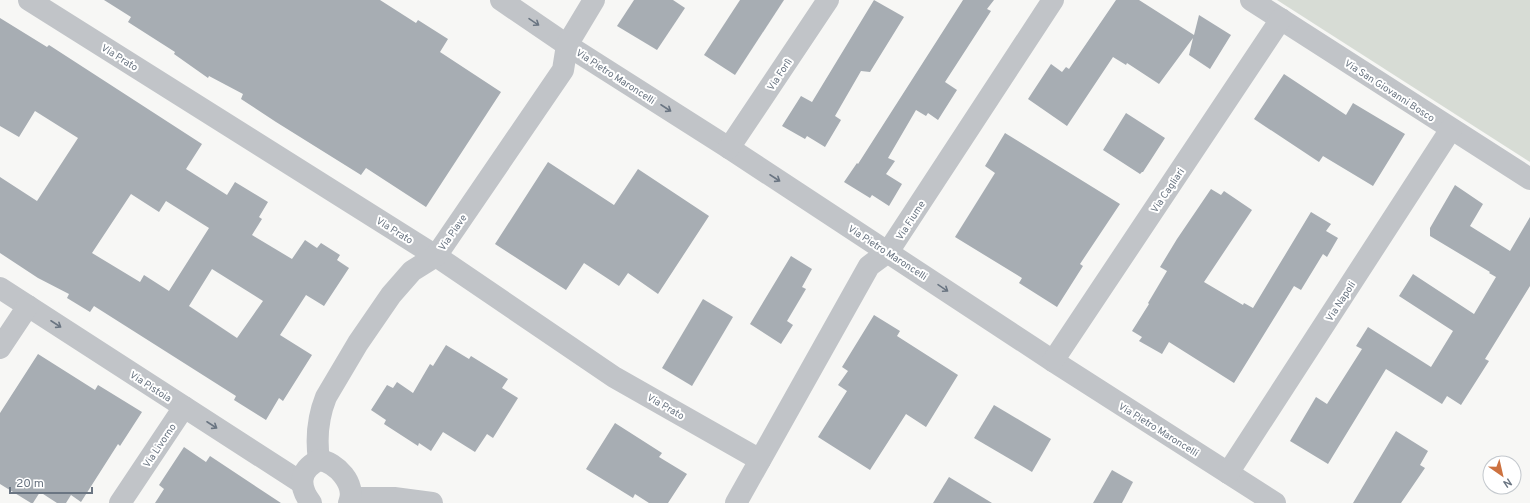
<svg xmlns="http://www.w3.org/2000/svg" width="1530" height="503" font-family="Overpass,sans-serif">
<rect width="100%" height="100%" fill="#f7f7f5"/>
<polygon fill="#d7dcd5" points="1277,0 1530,0 1530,162"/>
<g fill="#a7adb3" fill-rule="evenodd">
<polygon points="104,0 380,0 416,23 418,20 448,39 440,52 501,92 426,207 366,168 361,175 276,122 241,99 243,94 209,76 208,78 174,54 175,52 128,22 131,17"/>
<polygon points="634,0 673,0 685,8 657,50 617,26"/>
<polygon points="740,0 784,0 735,75 704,55"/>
<polygon points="874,0 904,17 870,72 861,71 835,116 841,120 825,147 807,136 805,139 782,126 801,96 812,102"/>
<polygon points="963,0 994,0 987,9 991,11 945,82 957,90 938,120 928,113 926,116 916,110 888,158 895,161 886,174 902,184 889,206 872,195 870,198 844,182 857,163 858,164"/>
<polygon points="1116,0 1139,0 1194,35 1199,15 1231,35 1210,69 1189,55 1193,38 1159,84 1127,63 1126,65 1113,57 1067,126 1028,99 1051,64 1062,72 1066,67 1069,69"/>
<path d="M0,18L47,47L49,45L202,144L186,169L227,195L235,182L268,202L259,217L262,219L252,235L292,259L305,240L317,248L321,243L340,255L337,260L349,268L324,306L306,295L280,335L312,355L283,401L279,398L266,420L234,400L236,396L94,306L90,312L67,298L69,294L38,278L0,253V177L37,201L78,138L35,111L19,137L0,126ZM131,194L159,212L166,201L209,228L169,291L144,275L140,282L92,253ZM212,269L263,301L237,338L189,306Z"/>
<polygon points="1284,74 1346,115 1353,103 1405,134 1373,186 1323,156 1319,162 1254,119"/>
<polygon points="1126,113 1165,138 1143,172 1142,172 1140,174 1103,150"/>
<polygon points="1005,133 1120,204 1080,264 1083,266 1057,307 1019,283 1022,278 955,237 995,173 985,166"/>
<polygon points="548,162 614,205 638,169 709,216 658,294 628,273 619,286 584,263 566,290 495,244"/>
<polygon points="1455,185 1483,204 1470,226 1510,251 1530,217 1530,286 1485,359 1489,361 1461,405 1447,396 1442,404 1386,369 1328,464 1290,441 1316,397 1327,404 1362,349 1356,346 1368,327 1431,367 1453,331 1399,296 1413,274 1474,314 1496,277 1489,273 1490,272 1430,236 1430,228"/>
<polygon points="1211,189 1221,195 1224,191 1252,210 1204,282 1243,305 1244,303 1253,308 1311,212 1331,224 1326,231 1338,238 1327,257 1323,254 1301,290 1294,286 1234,383 1169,342 1162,354 1139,341 1142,337 1132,331 1149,304 1148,303 1167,271 1160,267 1177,239"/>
<polygon points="791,256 812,269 802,287 806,289 787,321 793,325 781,344 750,324"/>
<polygon points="703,299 733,317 692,386 662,368"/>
<polygon points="874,315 900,331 897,336 958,375 926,427 906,414 870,470 818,437 847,391 838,385 848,371 842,367"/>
<polygon points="446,345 469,359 471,356 508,379 502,388 518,398 493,438 487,434 475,452 443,432 431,451 419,443 418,446 384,424 386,420 371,410 387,385 393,388 397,382 413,393 430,364 433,366"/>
<polygon points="38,354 95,390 98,385 142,412 120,446 118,444 81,502 71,495 66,503 57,503 40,492 33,503 31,503 0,484 0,413"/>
<polygon points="994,405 1051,439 1032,472 974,438"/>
<polygon points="615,423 662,453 659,457 687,474 668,503 649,503 635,494 633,498 586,469"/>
<polygon points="1396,431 1428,451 1420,465 1425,468 1401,503 1353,503"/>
<polygon points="184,447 206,462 210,456 281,503 155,503 164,489 159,485"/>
<polygon points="1112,470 1133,482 1122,503 1093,503"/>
<polygon points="949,477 992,503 933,503"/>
</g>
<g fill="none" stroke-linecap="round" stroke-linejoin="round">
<g stroke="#c1c4c8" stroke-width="22">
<polyline points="29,0 436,256 614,377 760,460"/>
<polyline points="501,0 567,45 729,148 1053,361 1275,503"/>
<polyline points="1251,0 1530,179"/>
<polyline points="729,148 828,0"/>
<polyline points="0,288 302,483"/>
<polyline points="0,348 28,306"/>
<polyline points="1053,361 1281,19"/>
<path d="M319,460C316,439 318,417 326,397L358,343L391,295L412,271L436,256L563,70L567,45L594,0"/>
<polyline points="1228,473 1451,129"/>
<polyline points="351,498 394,498 432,503"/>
<polyline points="120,503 184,407"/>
<path d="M311,503C298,486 299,470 319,460C336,462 357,484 349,503"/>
<polyline points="736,503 869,266 888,252 1053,0"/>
</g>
</g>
<defs><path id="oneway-shaft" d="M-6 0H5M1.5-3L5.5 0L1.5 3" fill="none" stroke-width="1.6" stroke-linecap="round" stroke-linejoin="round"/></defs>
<g stroke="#6a7582">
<use href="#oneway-shaft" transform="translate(534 22) rotate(34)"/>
<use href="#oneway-shaft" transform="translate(666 108) rotate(33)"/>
<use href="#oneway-shaft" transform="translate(775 178) rotate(33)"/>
<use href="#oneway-shaft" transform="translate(943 288) rotate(34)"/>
<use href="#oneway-shaft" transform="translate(56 324) rotate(33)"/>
<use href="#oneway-shaft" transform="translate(212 425) rotate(33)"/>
</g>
<g text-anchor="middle" stroke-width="4" stroke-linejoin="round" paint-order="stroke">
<g font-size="10" fill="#6a7582" stroke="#fff">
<text transform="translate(120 57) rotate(32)" y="4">Via Prato</text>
<text transform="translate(779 74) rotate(-56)" y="4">Via Forlì</text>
<text transform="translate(616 76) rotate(33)" y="4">Via Pietro Maroncelli</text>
<text transform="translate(1390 90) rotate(33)" y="4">Via San Giovanni Bosco</text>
<text transform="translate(1167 190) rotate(-56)" y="4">Via Cagliari</text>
<text transform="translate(910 220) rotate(-57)" y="4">Via Fiume</text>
<text transform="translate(395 230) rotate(32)" y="4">Via Prato</text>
<text transform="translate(452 232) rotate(-55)" y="4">Via Piave</text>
<text transform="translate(888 252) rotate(33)" y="4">Via Pietro Maroncelli</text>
<text transform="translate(1340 301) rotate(-57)" y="4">Via Napoli</text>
<text transform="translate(151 386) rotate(33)" y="4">Via Pistoia</text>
<text transform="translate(666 406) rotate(30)" y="4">Via Prato</text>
<text transform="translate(1159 429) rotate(32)" y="4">Via Pietro Maroncelli</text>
<text transform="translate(159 445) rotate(-56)" y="4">Via Livorno</text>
</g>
</g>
<g transform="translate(1502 475) rotate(146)"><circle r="19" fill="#ffffff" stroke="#c3c8cd"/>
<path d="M0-3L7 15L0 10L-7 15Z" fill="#cd7240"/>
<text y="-6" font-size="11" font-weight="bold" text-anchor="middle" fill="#6a7582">N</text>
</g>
<path d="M10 487v6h82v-6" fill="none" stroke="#6a7582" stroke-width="2"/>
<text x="16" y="487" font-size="12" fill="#6a7582" stroke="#ffffff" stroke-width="3" paint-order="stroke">20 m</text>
</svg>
